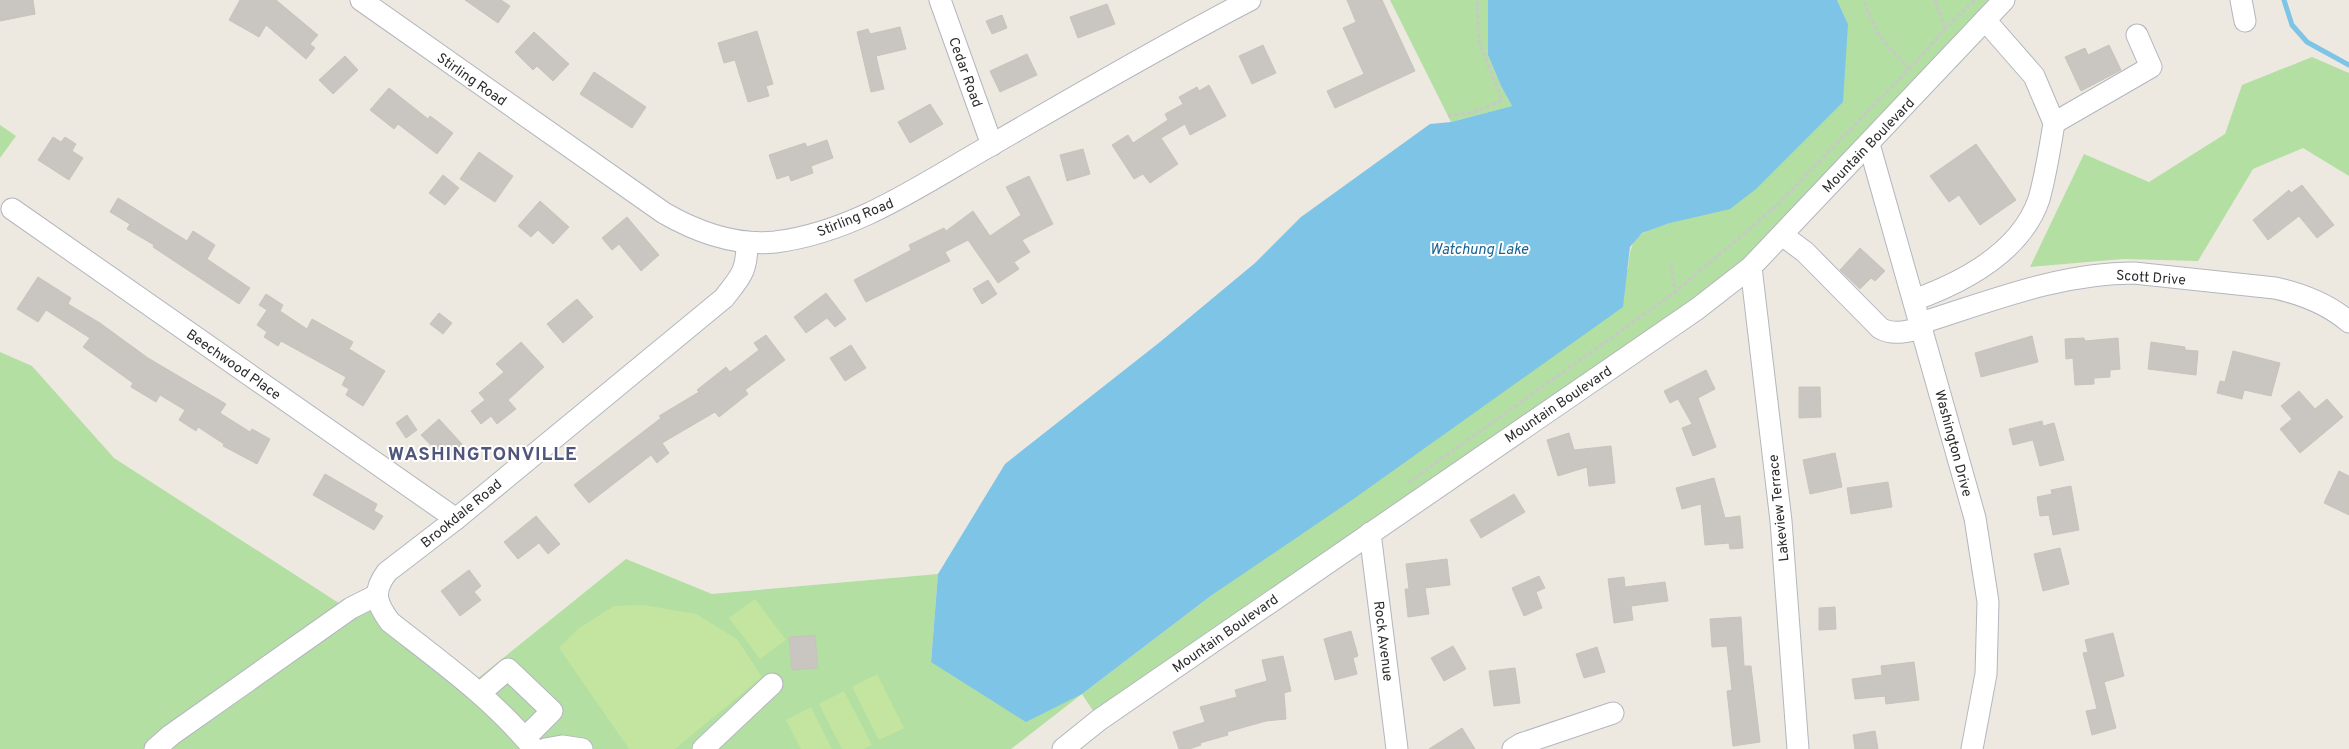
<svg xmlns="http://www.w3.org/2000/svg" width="2349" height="749" font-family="Overpass,sans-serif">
<rect width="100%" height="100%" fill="#ede9e1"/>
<g fill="#b3dfa2">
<polygon points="1390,0 1488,0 1488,55 1501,86 1512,106 1451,122"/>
<path d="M1837,0H2004L1751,267L1099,720L1082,694L1011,749H0V352L32,366L114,458L348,609L372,596L467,687L626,559L712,594L938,574L931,662L1082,694L1212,595L1628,269C1631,233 1638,234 1670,223L1848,24Z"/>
<polygon points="2312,57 2349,73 2349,176 2303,148 2253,169 2198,261 2123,259 2030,267 2084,154 2149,182 2225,134 2242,85"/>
<polygon points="0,125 16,136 0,158"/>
</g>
<g fill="#c3e59f">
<polygon points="755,599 786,640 760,659 729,618"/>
<polygon points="644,605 696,614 737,639 762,677 675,749 629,749 559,648 579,628 614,606"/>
<polygon points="877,674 904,728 879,740 852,687"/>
<polygon points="844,691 872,745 863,749 842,749 819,704"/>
<polygon points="811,707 832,749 801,749 786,720"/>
</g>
<polygon fill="#7dc4e6" points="1488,0 1837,0 1848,24 1843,102 1756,189 1730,209 1670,223 1642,233 1630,247 1623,307 1352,500 1212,595 1082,694 1026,722 931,662 938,574 1005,464 1160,342 1255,263 1301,217 1430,124 1451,122 1512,106 1501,86 1488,55"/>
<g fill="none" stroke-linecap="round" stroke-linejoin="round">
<polyline stroke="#7dc4e6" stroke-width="5" points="2284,0 2292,25 2307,42 2349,65"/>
</g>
<g fill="#c9c5c0" stroke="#c9c4ba">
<polygon points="0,0 33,0 35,14 0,21"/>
<polygon points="240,0 276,0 318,35 310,44 315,48 306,59 266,25 259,37 229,20"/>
<polygon points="465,0 501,0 510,6 498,23"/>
<polygon points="1347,0 1382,0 1415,71 1335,108 1327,91 1364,74 1343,28 1356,22"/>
<polygon points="1107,4 1115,24 1078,38 1070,17"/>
<polygon points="1002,15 1007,28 992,34 986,21"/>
<polygon points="900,27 906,49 876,56 884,89 871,92 857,32 868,29 870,34"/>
<polygon points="757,31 773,84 766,86 769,96 748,102 735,60 724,63 718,43"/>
<polygon points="534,32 569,64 553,81 537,66 533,70 515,52"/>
<polygon points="1263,45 1276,73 1252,84 1239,56"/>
<polygon points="2109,45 2121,70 2081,91 2065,57 2085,48 2088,55"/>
<polygon points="1027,54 1037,75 1000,92 990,71"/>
<polygon points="345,56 358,70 333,94 319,80"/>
<polygon points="594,72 646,107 632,128 580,94"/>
<polygon points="1209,85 1226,116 1190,135 1185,124 1161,138 1178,164 1150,183 1143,174 1134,179 1112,145 1128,135 1133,143 1168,120 1165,114 1183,104 1179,97 1197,87 1199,91"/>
<polygon points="389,88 428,119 430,116 453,133 437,154 398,124 394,129 370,110"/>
<polygon points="930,104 943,124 910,143 898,122"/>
<polygon points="53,137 61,142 65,137 76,144 72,151 83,158 69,180 38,160"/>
<polygon points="827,140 833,158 811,166 813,173 791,181 789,175 777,179 769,155 805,143 807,147"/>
<polygon points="1976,144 2016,200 1980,225 1959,195 1949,202 1930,176"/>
<polygon points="1083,149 1090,174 1067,181 1060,155"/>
<polygon points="479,152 513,176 495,202 460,179"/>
<polygon points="443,175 459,188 445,205 429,193"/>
<polygon points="1029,176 1053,224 1022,240 1030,252 1014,262 1019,269 998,283 968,240 945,252 950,261 866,302 854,280 911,250 909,245 944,228 946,231 973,211 990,236 1021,215 1006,187"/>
<polygon points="2302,185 2334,225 2317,238 2299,216 2268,240 2253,220 2289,190 2291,193"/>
<polygon points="118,198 187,241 193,231 215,245 207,259 250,288 239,304 153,247 154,245 127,229 130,224 110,212"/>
<polygon points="540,201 569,227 553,244 538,230 531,237 518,226"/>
<polygon points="627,217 659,255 641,271 619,244 612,250 602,238"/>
<polygon points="1860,248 1885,271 1875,281 1871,278 1860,289 1840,270"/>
<polygon points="38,277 71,298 68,304 100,323 148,358 226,404 220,413 250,432 252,429 270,439 257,464 223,446 224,444 198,427 196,431 179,420 185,410 160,395 156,402 131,387 133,383 83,347 90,338 46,310 38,322 17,309"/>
<polygon points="988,280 997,294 982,304 973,289"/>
<polygon points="826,293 846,319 835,327 827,318 806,333 794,317"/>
<polygon points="266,294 283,305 280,311 307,329 312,319 353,342 349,349 385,371 363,406 346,395 349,389 342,385 346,377 281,341 278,346 264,337 267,332 257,325 267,310 259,305"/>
<polygon points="577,299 593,317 563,343 547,324"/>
<polygon points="439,313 452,323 443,334 430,324"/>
<polygon points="766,335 785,360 745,390 748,394 719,417 715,412 662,443 669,453 657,463 651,455 589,503 574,485 661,418 659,416 699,392 697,390 726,367 730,372 759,350 754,343"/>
<polygon points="2032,336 2038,362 1981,377 1975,353"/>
<polygon points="2084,338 2085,341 2118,338 2120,369 2110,370 2110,377 2094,378 2094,384 2075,385 2073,358 2066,359 2065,339"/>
<polygon points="521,342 544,367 508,400 516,409 497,424 491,416 481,424 471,411 485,400 479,393 504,372 496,364"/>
<polygon points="2151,342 2185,347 2185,350 2198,351 2196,375 2148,369"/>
<polygon points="851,345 866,368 845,381 830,358"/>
<polygon points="2233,351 2280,363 2271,396 2244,390 2242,399 2217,393 2220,381 2225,382"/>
<polygon points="1706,370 1715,389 1698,398 1716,447 1693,456 1682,428 1692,424 1678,399 1670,403 1664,391"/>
<polygon points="1799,387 1820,387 1821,417 1799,418"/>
<polygon points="2299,391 2315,409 2327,399 2343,417 2300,453 2280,429 2292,419 2281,406"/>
<polygon points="407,415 417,430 406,438 396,423"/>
<polygon points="439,419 462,444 445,460 421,435"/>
<polygon points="2042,421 2043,426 2054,423 2064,460 2040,466 2033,440 2013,445 2009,429"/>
<polygon points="1569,433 1574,450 1611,446 1615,483 1589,486 1587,467 1558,476 1547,440"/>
<polygon points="1835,453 1842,487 1810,494 1803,460"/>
<polygon points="2339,471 2349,476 2349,515 2324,503"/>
<polygon points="325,474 377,504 374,511 383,516 374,530 313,495"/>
<polygon points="1714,478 1725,518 1740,516 1743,548 1730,549 1729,543 1705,545 1701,504 1682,509 1676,488"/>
<polygon points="1888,482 1892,507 1851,514 1847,488"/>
<polygon points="2071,486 2079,530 2053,535 2049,515 2040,516 2037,497 2052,494 2051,490"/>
<polygon points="1514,494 1525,512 1481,538 1470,520"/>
<polygon points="536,516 560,544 548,554 539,543 518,559 504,542"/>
<polygon points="2060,548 2069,584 2043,591 2034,554"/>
<polygon points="1447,559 1450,585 1425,588 1429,614 1408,617 1405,589 1409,589 1406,564"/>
<polygon points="469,570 481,586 474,592 481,600 460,616 441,591"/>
<polygon points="1539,576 1545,588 1536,592 1542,608 1524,616 1512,588"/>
<polygon points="1624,577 1625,587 1665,582 1668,601 1631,606 1633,620 1614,623 1608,579"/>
<polygon points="1835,607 1836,629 1819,630 1819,608"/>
<polygon points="1741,617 1744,666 1751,666 1760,742 1733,746 1727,691 1732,690 1727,646 1712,647 1710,619"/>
<polygon points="1351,631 1358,656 1353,658 1357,674 1335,680 1324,639"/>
<polygon points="2113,633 2124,676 2104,682 2116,728 2092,735 2086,711 2097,709 2083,653 2088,652 2085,640"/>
<polygon points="815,635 818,668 792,670 789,637"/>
<polygon points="1453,646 1466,669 1444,681 1431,658"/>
<polygon points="1597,647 1605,672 1584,678 1576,654"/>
<polygon points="1283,656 1291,691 1284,693 1286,719 1266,721 1227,732 1228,735 1200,743 1201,745 1189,749 1179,749 1173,732 1205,722 1200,707 1237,697 1235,690 1267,681 1262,660"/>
<polygon points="1914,662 1919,700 1886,704 1885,696 1855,699 1852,679 1882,675 1881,666"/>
<polygon points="1515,668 1520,703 1494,706 1489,671"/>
<polygon points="1462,728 1475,749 1429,749"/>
<polygon points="1875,731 1878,749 1855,749 1853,735"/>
</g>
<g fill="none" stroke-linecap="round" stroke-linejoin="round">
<g stroke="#b4b6bf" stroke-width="23">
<g id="minor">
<path d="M361,0L664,213C697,232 735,246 775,242C856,232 924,183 993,144C1078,95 1163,45 1250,0"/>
<polyline points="940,0 992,145"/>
<polyline points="2241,0 2245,21"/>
<polyline points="1985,20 2034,76 2054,123 2151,67 2137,35"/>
<polyline points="1869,144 1975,518 1988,602 1986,674 1972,749"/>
<polyline points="12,209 456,519"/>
<path d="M1782,235L1805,252L1880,328C1893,336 1909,331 1923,328"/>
<polyline points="1751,267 1781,521 1798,749"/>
<path d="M1914,300C1964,282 2021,252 2039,199C2046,174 2050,148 2054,123"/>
<path d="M1921,323C1991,301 2060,273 2134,273L2275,288C2302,294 2328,304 2349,322"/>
<polyline points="1370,533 1397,749"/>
<polyline points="480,693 508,669 552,711 525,738"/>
<polyline points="155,749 171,735 351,608 377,595"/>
<path d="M534,749C492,698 441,662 390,622C376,603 372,592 387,572L456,519L724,298C741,276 747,272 747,242"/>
<polyline points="545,749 562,746 582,749"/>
<polyline points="703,749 772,684"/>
<polyline points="1063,749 1099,720 1697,309 1751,267 2004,0"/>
<polyline points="1513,749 1521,744 1613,713"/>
</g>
</g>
<g stroke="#c8c8c8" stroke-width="3" stroke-dasharray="4 2.5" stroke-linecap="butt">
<polyline points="1935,0 1945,29"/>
<polyline points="1909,69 1945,29 1975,0"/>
<polyline points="1448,116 1477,111 1502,100 1479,41 1477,0"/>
<polyline points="1671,264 1675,291"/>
<polyline points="1409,482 1675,292 1775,207 1909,69 1879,36 1863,0"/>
</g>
<use href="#minor" stroke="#fff" stroke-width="21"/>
</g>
<g text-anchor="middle" stroke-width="4" stroke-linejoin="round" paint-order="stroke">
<g font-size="14" fill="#2d2d2d" stroke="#fff">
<text transform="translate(966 72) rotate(70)" y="5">Cedar Road</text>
<text transform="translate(472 79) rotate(35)" y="5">Stirling Road</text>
<text transform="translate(1868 145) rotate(-46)" y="5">Mountain Boulevard</text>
<text transform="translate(855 217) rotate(-22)" y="5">Stirling Road</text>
<text transform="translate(2151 277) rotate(4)" y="5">Scott Drive</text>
<text transform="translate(234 364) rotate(35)" y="5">Beechwood Place</text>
<text transform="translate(1558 404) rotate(-34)" y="5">Mountain Boulevard</text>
<text transform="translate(1954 443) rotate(75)" y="5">Washington Drive</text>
<text transform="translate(1778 508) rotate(-96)" y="5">Lakeview Terrace</text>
<text transform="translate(461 513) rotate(-39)" y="5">Brookdale Road</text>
<text transform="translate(1225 633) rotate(-35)" y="5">Mountain Boulevard</text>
<text transform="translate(1384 641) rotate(83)" y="5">Rock Avenue</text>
</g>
<g font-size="15" font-style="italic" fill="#186395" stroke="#fff">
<text x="1479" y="254">Watchung Lake</text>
</g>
<g font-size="19" font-weight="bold" letter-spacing="1" fill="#50557b" stroke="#fff">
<text x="483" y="460">WASHINGTONVILLE</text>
</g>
</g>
</svg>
